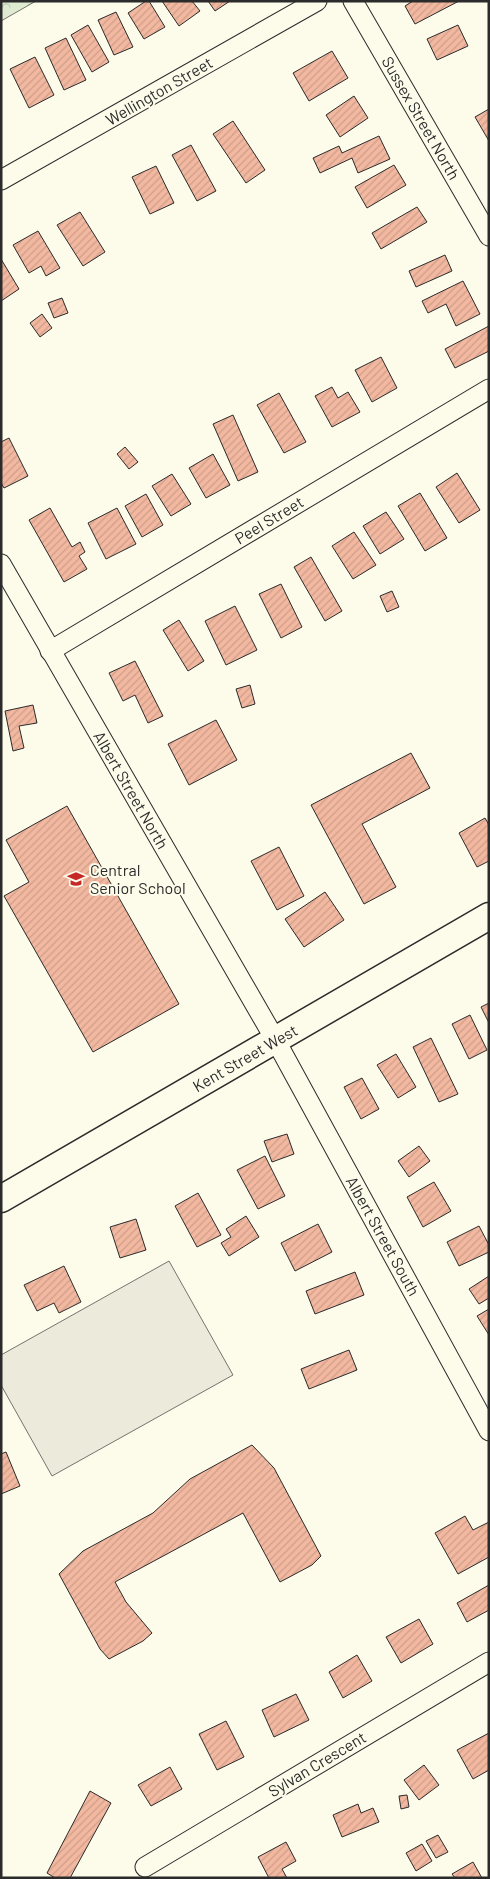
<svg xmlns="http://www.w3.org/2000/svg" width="490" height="1879" font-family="Barlow,sans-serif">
<defs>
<pattern id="forest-crowns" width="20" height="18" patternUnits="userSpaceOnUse" patternTransform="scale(1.25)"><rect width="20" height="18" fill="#deebd1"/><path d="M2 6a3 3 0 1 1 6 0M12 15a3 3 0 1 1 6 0" fill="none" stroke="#bfcab4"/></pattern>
<pattern id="building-hatch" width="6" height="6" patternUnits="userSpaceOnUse" patternTransform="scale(1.25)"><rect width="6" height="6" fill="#f2b8a0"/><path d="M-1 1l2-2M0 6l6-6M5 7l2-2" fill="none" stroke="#d09e8a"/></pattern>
</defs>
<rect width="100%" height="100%" fill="#fdfbea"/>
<polygon fill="url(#forest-crowns)" stroke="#74746e" points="1,1 36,1 1,21"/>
<polygon fill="#eceadb" stroke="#74746e" points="169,1261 233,1375 52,1476 1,1385 1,1355"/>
<g fill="url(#building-hatch)" stroke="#2b2b2b">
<polygon points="146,1 149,1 165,27 144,39 128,13"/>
<polygon points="162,1 192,1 200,11 179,26"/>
<polygon points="208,1 230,1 215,11"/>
<polygon points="413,1 459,1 415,24 405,6"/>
<polygon points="116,12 133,47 114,55 98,20"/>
<polygon points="88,25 109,62 92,72 71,35"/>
<polygon points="458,25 468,46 437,60 427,39"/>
<polygon points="66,38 86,80 64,90 45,48"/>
<polygon points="332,51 348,78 309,101 293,73"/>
<polygon points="35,57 54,95 29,108 10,69"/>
<polygon points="354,96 368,118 340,137 326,115"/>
<polygon points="489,109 489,141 475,117"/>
<polygon points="233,121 265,170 246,183 213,134"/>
<polygon points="379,136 390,159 358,173 352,158 320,173 313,158 339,146 342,153"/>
<polygon points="191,145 216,191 197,201 172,155"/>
<polygon points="394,165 406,185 367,208 355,187"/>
<polygon points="156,166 174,203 150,214 132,177"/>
<polygon points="417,207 427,222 381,249 372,233"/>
<polygon points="80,212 105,252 83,266 57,225"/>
<polygon points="38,231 60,268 46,276 41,266 29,273 13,245"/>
<polygon points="445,255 452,271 416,287 409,271"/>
<polygon points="1,259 19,289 1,301"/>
<polygon points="463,281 480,314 456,326 446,304 428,313 422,301"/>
<polygon points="62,298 68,313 54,318 48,303"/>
<polygon points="42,314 52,328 40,337 30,323"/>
<polygon points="489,326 489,351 455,368 445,349"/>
<polygon points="381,357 397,388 372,402 355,370"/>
<polygon points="332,387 338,398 348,392 360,412 332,427 315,396"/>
<polygon points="279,393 306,442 284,453 257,405"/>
<polygon points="233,415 258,472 238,481 213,424"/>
<polygon points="9,438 28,476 4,488 1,483 1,442"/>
<polygon points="125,447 138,462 129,469 117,454"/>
<polygon points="213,454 230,485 206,498 189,468"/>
<polygon points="457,473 480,510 459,523 436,487"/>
<polygon points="172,474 191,504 171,516 152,486"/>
<polygon points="420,493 447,538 425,551 398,506"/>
<polygon points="146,494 163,525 142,537 125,506"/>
<polygon points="50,508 72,547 80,542 85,552 79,556 87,569 64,582 29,520"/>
<polygon points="117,508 136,544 106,559 88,523"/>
<polygon points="386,512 404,539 380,554 363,526"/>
<polygon points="354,532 376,565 353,579 332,546"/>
<polygon points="311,557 342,611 325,621 294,567"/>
<polygon points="281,584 302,627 281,638 259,594"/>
<polygon points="392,591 399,607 387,612 380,596"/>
<polygon points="235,606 257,650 226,665 205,621"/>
<polygon points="179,620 204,661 188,671 163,630"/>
<polygon points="135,661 163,716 148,723 135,695 123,701 109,673"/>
<polygon points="250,685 255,704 242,708 236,689"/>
<polygon points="33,705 37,723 19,726 24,748 13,751 5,711"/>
<polygon points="216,720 237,760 189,785 168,744"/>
<polygon points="411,753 430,788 362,824 396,887 364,904 311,805"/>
<polygon points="67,806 179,1004 93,1052 4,896 29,882 6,840"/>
<polygon points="485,818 489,825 489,861 477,867 459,833"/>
<polygon points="279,847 304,896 277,910 251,861"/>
<polygon points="325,892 344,920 304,947 285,919"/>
<polygon points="489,1003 489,1023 481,1007"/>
<polygon points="470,1015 487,1050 469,1059 452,1024"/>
<polygon points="431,1038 458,1094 439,1102 413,1047"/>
<polygon points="396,1054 416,1087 398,1098 377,1065"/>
<polygon points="362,1078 379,1109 361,1119 344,1087"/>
<polygon points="287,1134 294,1154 272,1162 264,1141"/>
<polygon points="419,1146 430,1161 409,1177 398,1161"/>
<polygon points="265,1156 285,1196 258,1209 237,1170"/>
<polygon points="434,1182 451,1211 423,1227 407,1197"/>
<polygon points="198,1193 221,1235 197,1247 175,1206"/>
<polygon points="246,1216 259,1237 229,1256 221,1243 231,1237 226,1229"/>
<polygon points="136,1219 146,1250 120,1258 110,1227"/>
<polygon points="318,1224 332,1252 295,1271 281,1243"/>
<polygon points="479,1226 489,1245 489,1252 459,1266 447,1242"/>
<polygon points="64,1266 81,1302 59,1313 54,1303 37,1311 24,1285"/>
<polygon points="355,1272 364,1295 315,1314 306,1291"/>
<polygon points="489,1276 489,1298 479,1304 469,1289"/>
<polygon points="489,1309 489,1335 477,1316"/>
<polygon points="349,1350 357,1370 309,1389 301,1369"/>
<polygon points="252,1445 274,1468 321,1556 312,1565 280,1582 243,1513 115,1582 126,1602 152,1633 143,1641 109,1659 100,1649 59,1574 83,1551 153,1513 190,1479"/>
<polygon points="6,1452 20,1486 1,1494 1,1454"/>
<polygon points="465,1516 473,1530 489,1522 489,1557 458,1574 435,1533"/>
<polygon points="489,1585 489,1610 467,1622 457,1603"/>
<polygon points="419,1619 433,1644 401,1663 386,1637"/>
<polygon points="357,1655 372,1681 343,1698 329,1672"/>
<polygon points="296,1694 309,1720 274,1737 262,1710"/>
<polygon points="226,1721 244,1757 217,1770 199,1734"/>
<polygon points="489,1733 489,1770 473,1779 457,1750"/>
<polygon points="424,1765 439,1785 419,1800 404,1780"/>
<polygon points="170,1767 182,1789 151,1806 138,1785"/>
<polygon points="90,1791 111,1803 70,1878 55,1878 47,1873"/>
<polygon points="407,1795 409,1807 401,1809 399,1796"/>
<polygon points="358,1804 361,1813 373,1808 379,1822 342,1837 333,1815"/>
<polygon points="438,1835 448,1852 436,1858 426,1841"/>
<polygon points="286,1842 296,1861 282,1869 287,1878 269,1878 258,1857"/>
<polygon points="422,1844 432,1861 416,1871 406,1853"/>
<polygon points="473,1862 482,1878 455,1878 452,1874"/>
</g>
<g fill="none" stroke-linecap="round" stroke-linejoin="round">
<g stroke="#2b2b2b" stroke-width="21">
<g id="minor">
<polyline points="353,1 489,236"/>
<polyline points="1,180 317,1"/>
<polyline points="1,564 276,1041 489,1431"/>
<polyline points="50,651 489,389"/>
<polyline points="145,1867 489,1662"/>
</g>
</g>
<g stroke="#2b2b2b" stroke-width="29">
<polyline id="secondary" points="1,1199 489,916"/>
</g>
<use href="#minor" stroke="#fdfbea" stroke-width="19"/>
<use href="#secondary" stroke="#fdfbea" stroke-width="26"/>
</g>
<defs>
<g id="school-bare" transform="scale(1.35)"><path d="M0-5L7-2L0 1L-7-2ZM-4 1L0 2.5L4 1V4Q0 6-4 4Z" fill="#c62828" stroke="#fdfbea" stroke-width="2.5" paint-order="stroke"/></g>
</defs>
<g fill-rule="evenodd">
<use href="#school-bare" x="76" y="879"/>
</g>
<g text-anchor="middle" stroke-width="4" stroke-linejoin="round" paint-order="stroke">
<g font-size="16" fill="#2b2b2b" stroke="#fdfbea">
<text transform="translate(159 91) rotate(-30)" y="6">Wellington Street</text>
<text transform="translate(421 118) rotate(60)" y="6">Sussex Street North</text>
<text transform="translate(269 520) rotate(-31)" y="6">Peel Street</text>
<text transform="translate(131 790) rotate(60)" y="6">Albert Street North</text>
<text transform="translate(245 1058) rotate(-30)" y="6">Kent Street West</text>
<text transform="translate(383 1236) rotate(61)" y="6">Albert Street South</text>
<text transform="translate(317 1764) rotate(-31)" y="6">Sylvan Crescent</text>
</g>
<g font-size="16" fill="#2b2b2b" stroke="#fdfbea" text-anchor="start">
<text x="90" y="876">Central<tspan x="90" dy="18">Senior School</tspan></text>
</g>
</g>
<rect width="490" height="1879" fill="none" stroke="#2b2b2b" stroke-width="5"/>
</svg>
